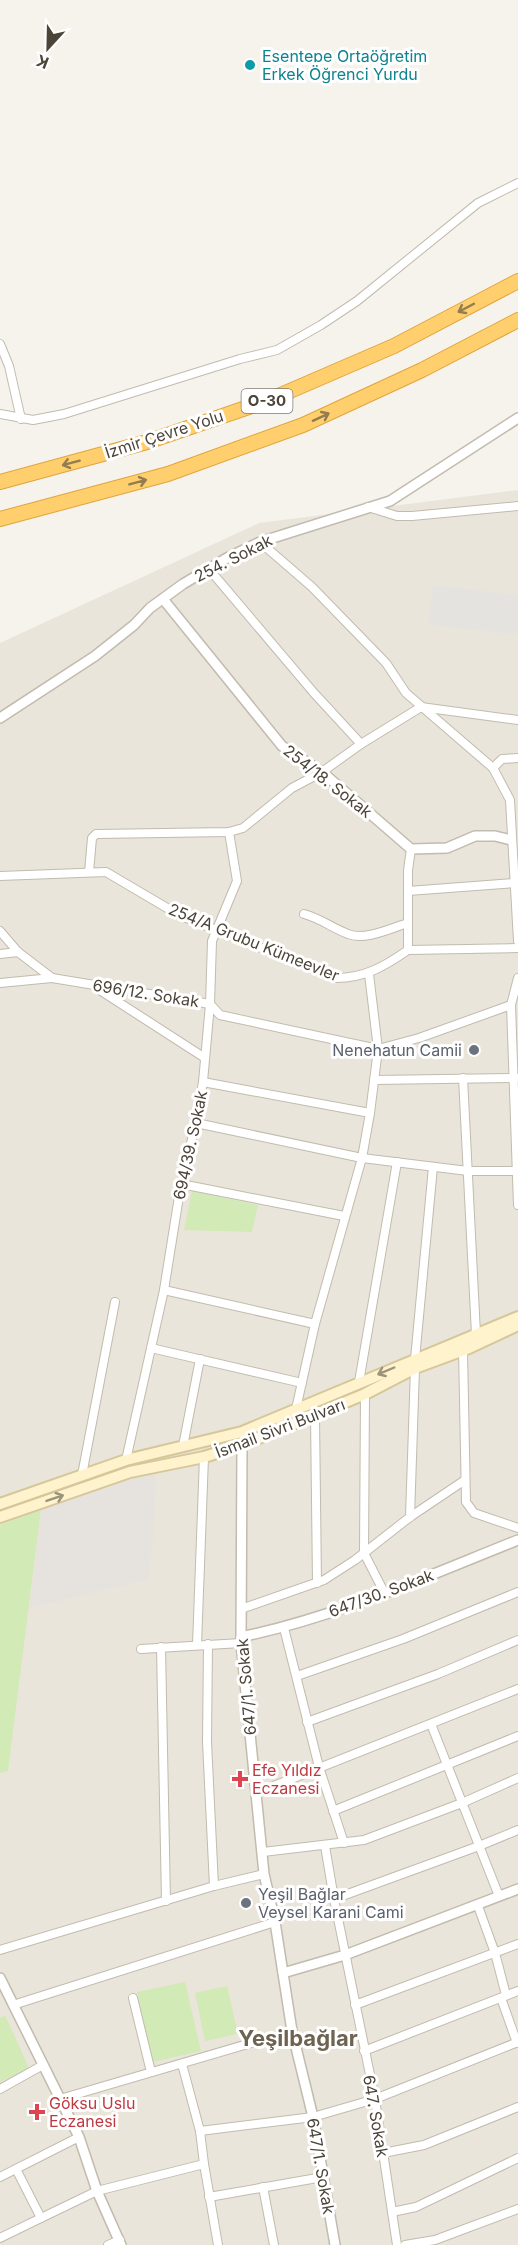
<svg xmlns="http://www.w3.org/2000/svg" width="518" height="2245" font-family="Inter,sans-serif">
<rect width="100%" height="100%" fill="#f6f3ec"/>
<polygon fill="#eae5da" points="518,490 518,2245 0,2245 0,643 259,523"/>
<polygon fill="#e6e2dd" points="156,1471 154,1525 149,1579 30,1608 41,1509"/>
<g fill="#d2eab5">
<polygon points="192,1191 258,1205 252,1232 184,1230"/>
<polygon points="41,1509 8,1771 0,1773 0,1525"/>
<polygon points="185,1982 201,2051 153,2062 137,1992"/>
<polygon points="227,1986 238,2034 205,2041 195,1993"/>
<polygon points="5,2015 29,2068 0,2082 0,2018"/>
</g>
<polygon fill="#e5e3e0" points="433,585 518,595 518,635 428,625"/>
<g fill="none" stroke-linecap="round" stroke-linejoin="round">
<g stroke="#c2bbae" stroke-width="10">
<g id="minor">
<polyline points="0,344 9,366 21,419"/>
<polyline points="0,414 33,420 64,414 240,359 277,350 321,325 357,301 478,203 518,183"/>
<polyline points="368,507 397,516 412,516 518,506"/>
<polyline points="260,542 312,587 347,623 386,663 406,693 493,768 510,800 518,941"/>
<polyline points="209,569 314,693 361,744"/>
<polyline points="493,768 502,759 518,758"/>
<polyline points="89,872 92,838 96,834 229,832 243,828 292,788 322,772 361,744 421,707 518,720"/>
<path d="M0,876L106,872L179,915L336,978C365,978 385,966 408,950V870L411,849"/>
<polyline points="408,891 515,883"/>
<path d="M304,914C322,919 332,928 348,934C365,941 391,928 408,923"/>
<polyline points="0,931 18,952 52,978 210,1004 220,1015 378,1049 419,1038 511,1005"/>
<polyline points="408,950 518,948"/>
<polyline points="0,954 18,952"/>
<polyline points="518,978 511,1005 518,1205"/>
<polyline points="0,983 52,978"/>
<polyline points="95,987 205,1058"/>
<polyline points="463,1078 476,1334"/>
<polyline points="374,1080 518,1078"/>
<polyline points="203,1082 370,1113"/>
<polyline points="196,1123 362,1158 468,1171 518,1171"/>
<polyline points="181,1184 344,1216"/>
<polyline points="164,1290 315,1324"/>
<polyline points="151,1348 302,1383"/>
<polyline points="463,1350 466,1502 474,1513 518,1528"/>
<polyline points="415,1359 433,1167"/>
<polyline points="359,1382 397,1162"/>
<polyline points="365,1394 364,1553 385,1594"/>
<polyline points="296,1409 315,1324 362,1158 370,1113 378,1049 369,974"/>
<polyline points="315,1415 317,1583"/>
<polyline points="183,1446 200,1359"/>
<polyline points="126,1460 164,1290 181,1184 196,1123 203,1082 210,1004 212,941 237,881 229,832"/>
<polyline points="82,1475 115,1302"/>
<polyline points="410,1517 415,1368"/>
<polyline points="241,1609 324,1580 355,1560 410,1517 465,1480"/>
<polyline points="284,1628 319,1767 344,1843"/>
<polyline points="208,1644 207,1742 214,1886"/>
<polyline points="197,1645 204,1457"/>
<polyline points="161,1647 166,1901"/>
<polyline points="141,1649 241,1643"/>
<polyline points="297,1676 403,1639 518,1592"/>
<polyline points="307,1722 438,1674 518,1640"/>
<polyline points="431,1724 499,1896"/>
<polyline points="256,1793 518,1689"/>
<polyline points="333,1811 518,1736"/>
<polyline points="325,1846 334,1899 375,2099 397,2245"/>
<polyline points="263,1852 364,1840 462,1803 518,1778"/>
<polyline points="334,1899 479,1846 518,1830"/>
<polyline points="478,1906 495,1953 506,1995"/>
<polyline points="0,1950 214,1886 264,1874"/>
<polyline points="133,1998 151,2072"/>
<polyline points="501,1998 517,2043"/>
<polyline points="13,2005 275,1922"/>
<polyline points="355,2005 518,1944"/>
<polyline points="364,2051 518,1991"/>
<polyline points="182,2064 200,2131 204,2164 218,2245"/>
<polyline points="0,2089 43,2065"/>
<polyline points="60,2099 292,2031"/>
<polyline points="200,2131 313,2117 375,2099 518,2042"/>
<polyline points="383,2153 424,2145 518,2107"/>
<polyline points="0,2177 79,2137"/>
<polyline points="263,2187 274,2245"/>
<polyline points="209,2197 323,2177"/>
<polyline points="392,2212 416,2207 518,2158"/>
<polyline points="41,2218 97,2191 204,2164"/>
<polyline points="0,2238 41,2218 16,2169"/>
<polyline points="108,2245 120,2240"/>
<polyline points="405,2245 435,2240 518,2209"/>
</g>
</g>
<g stroke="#c2bbae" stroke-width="12">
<g id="tertiary">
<polyline points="163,599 282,746 322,772 411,849 447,848 475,836 495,836 511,840"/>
<polyline points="0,718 95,656 134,625 150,608 183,584 227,558 260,542 390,501 518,418"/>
<polyline points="242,1445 241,1643 264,1874 275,1922 292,2031 313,2117 335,2245"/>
<path d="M241,1637C337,1617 427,1576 518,1540"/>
<polyline points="283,1973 345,1955 518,1889"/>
<polyline points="0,1978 79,2137 97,2191 121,2245"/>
</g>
</g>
<g stroke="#d6c79b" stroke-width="14">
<g id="secondary">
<polyline points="0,1504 126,1460 242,1432 518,1317"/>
<polyline points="0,1517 130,1472 204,1457 242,1445 365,1394 415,1368 469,1348 518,1325"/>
</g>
</g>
<g stroke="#e0a43c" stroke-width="16">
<g id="motorway">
<polyline points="0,482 147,442 269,400 394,346 518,281"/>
<polyline points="0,519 168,474 303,425 422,370 518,320"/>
</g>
</g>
<use href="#minor" stroke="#fff" stroke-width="8"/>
<use href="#tertiary" stroke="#fff" stroke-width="9"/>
<use href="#secondary" stroke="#fff3cd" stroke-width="10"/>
<use href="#motorway" stroke="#ffcf6e" stroke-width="14"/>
</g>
<defs><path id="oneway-shaft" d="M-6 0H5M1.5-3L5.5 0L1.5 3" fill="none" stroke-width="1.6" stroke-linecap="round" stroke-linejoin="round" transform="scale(1.5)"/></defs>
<g stroke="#937c4e">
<use href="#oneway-shaft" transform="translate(466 308) rotate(152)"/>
<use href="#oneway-shaft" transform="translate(321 417) rotate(-25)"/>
<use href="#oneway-shaft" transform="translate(71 463) rotate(165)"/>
<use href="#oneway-shaft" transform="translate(138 482) rotate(-15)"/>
</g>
<g stroke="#9c937c">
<use href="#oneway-shaft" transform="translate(386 1371) rotate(157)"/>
<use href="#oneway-shaft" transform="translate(55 1498) rotate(-19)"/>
</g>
<circle fill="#0f9aa8" stroke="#fff" stroke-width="2" cx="250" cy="65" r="6"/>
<g fill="#6b7280" stroke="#fff" stroke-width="2">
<circle cx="474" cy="1050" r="6"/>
<circle cx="246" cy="1903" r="6"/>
</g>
<g fill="#e0444e" stroke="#fff" stroke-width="2">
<path d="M237 1770h6v6h6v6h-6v6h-6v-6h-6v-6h6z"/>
<path d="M34 2103h6v6h6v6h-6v6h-6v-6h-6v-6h6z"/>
</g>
<g text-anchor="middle" stroke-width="6" stroke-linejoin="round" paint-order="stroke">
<rect fill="#fff" stroke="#817c74" stroke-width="1.5" x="241.5" y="389" width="51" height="24" rx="4.5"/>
<g font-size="15" font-weight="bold" fill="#4b4439">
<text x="267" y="406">O-30</text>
</g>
<g font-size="16" fill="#0d838f" stroke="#fff" text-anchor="start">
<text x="262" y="62">Esentepe Ortaöğretim<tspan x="262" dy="18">Erkek Öğrenci Yurdu</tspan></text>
</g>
<g font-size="16" fill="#4b4439" stroke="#fff">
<text transform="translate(164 434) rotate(-18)" y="6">İzmir Çevre Yolu</text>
<text transform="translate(233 558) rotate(-27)" y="6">254. Sokak</text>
<text transform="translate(328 781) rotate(38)" y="6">254/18. Sokak</text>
<text transform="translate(254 942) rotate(22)" y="6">254/A Grubu Kümeevler</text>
<text transform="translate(146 993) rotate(9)" y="6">696/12. Sokak</text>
<text transform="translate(190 1145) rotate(-78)" y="6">694/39. Sokak</text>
<text transform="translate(280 1428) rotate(-21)" y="6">İsmail Sivri Bulvarı</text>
<text transform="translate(381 1593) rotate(-20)" y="6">647/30. Sokak</text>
<text transform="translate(246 1687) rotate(-95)" y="6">647/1. Sokak</text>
<text transform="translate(376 2116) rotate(80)" y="6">647. Sokak</text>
<text transform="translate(321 2166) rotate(80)" y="6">647/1. Sokak</text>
</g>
<g font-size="16" fill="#5b616d" stroke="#fff" text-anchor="end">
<text x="462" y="1056">Nenehatun Camii</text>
<text x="258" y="1900" text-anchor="start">Yeşil Bağlar<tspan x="258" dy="18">Veysel Karani Cami</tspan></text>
</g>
<g font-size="16" fill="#be3a42" stroke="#fff" text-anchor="start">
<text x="252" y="1776">Efe Yıldız<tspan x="252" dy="18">Eczanesi</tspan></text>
<text x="49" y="2109">Göksu Uslu<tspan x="49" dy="18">Eczanesi</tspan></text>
</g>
<g font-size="22" font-weight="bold" fill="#6e6250" stroke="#fff">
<text x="298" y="2046">Yeşilbağlar</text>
</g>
</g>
<g transform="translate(48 48) rotate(202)" stroke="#ffffff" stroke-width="4.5" paint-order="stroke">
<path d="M0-4.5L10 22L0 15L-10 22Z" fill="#4b4439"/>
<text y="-9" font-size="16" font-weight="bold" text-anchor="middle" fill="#4b4439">K</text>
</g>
</svg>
